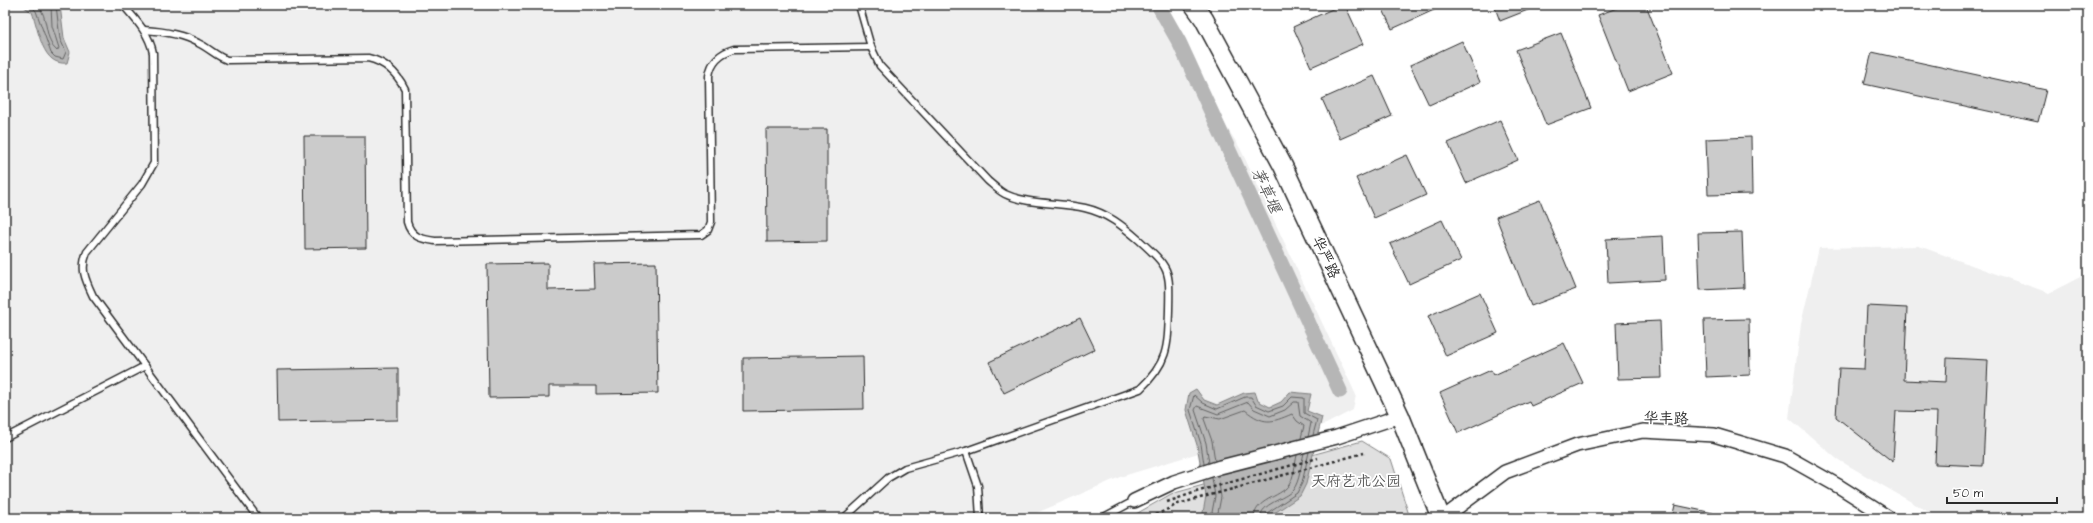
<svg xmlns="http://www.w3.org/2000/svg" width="2093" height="523" font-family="'Architects Daughter','LXGW WenKai TC',sans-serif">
<rect width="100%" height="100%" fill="#fff"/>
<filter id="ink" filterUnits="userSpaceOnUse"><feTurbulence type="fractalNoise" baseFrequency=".025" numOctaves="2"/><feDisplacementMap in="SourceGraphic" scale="8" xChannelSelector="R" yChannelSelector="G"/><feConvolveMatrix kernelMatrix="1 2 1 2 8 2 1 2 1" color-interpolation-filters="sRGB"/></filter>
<g filter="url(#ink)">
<g fill="#efefef">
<polygon points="5,5 1148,5 1240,148 1356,395 1353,410 1326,424 1280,438 1205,451 1120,477 1025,518 5,518"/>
<polygon points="1919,246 2049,293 2088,273 2088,518 1950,518 1932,514 1837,459 1789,418 1801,324 1819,248"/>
</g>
<polygon fill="#e0e0e0" stroke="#868686" points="1362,441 1391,459 1410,518 1129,518 1171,494"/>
<g fill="#b6b6b6" stroke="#7e7e7e">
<path d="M21,5H60L64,38L70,52L67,63C42,66 39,31 32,12Z"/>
<polygon points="1196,389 1204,400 1217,405 1244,393 1255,392 1258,401 1270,407 1281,402 1290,392 1311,394 1307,411 1322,417 1306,484 1300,496 1267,518 1202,518 1206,496 1197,445 1186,410 1189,393"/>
</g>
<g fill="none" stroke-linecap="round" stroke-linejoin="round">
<g stroke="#636363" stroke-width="1">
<polyline points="30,5 36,11 51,53 55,57 63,59 66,52 60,39 56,5"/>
<path d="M38,5C49,17 44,41 57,51L59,48L52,26L51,5"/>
<path d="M1215,461L1212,441L1204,419L1205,416L1220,419L1245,410C1264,425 1271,423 1292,414L1297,421L1304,426L1301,438"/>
<polyline points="1209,463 1206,443 1195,410 1197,406 1218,414 1248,402 1254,409 1270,416 1285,410 1294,402 1298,402 1300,416 1311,423 1308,437"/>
<polyline points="1204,464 1201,444 1190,410 1194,395 1203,403 1217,409 1245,397 1251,397 1256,405 1269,411 1283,406 1292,397 1304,398 1304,413 1317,420 1313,435"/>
<polyline points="1211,518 1215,496 1212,478"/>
<polyline points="1217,518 1221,497 1218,476"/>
<path d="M1254,518C1255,499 1279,498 1289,485C1294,477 1295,464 1297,455"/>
<path d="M1260,518C1261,503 1284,500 1293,490C1300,481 1301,464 1304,453"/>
<polyline points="1265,518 1267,513 1297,493 1302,483 1309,452"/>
</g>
<polyline stroke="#b6b6b6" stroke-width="15" points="1158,5 1179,42 1340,391"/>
</g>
<g fill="#cbcbcb" stroke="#2b2b2b">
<polygon points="1341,5 1345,5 1363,44 1311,67 1293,27"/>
<polygon points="1381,5 1445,5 1392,29"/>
<polygon points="1494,5 1537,5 1538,6 1500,21"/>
<polygon points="1625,5 1646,5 1673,73 1628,91 1598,15"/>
<polygon points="1561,33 1591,108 1546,125 1516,50"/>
<polygon points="1462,41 1480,82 1429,105 1410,65"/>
<polygon points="1872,52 2046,90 2038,122 1864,84"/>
<polygon points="1374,76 1392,116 1340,139 1322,99"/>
<polygon points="1500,120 1518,160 1466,183 1448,143"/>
<polygon points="766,129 827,129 827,241 767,242"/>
<polygon points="304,136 365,136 366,248 305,249"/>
<polygon points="1751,137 1752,194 1708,195 1706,139"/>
<polygon points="1407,155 1426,195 1374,218 1356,178"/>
<polygon points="1540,200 1576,289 1531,306 1496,217"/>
<polygon points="1442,220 1461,260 1409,284 1390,244"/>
<polygon points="1742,232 1744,288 1700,290 1698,233"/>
<polygon points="1663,236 1665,280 1608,283 1606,239"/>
<polygon points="548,263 548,290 595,289 594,264 656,263 658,393 596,394 596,386 549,386 549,397 489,398 487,264"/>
<polygon points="1480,293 1498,333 1446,356 1428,316"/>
<polygon points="1867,306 1907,308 1904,380 1946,382 1947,358 1988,360 1983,466 1935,464 1937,412 1896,411 1893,462 1836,417 1839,368 1864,369"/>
<polygon points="1080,318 1095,349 1004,393 989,362"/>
<polygon points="1749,319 1750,375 1706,377 1704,320"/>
<polygon points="1660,321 1662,378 1618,379 1616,323"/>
<polygon points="1564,343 1583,383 1531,406 1529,401 1458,433 1440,393 1491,370 1494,375"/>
<polygon points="863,356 864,409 743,411 743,358"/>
<polygon points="398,368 398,420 278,422 277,370"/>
<polygon points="1675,505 1713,513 1712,518 1672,518"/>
</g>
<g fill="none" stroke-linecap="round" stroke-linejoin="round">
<g stroke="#2b2b2b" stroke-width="9">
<g id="lane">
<path d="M123,5C136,20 149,33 153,53L154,163L142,184L87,252C80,269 85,279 93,296L258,518"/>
<path d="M144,30C161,31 182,34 198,43C209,48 216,56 227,60L368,58C386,62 397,73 405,89L407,222C411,237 421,239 435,241L701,235L708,230L711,222L709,76C711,61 720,53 734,49L871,47"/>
<polyline points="5,438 145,366"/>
<polyline points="966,451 978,486 980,518"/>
<path d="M844,518L888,478L905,468L966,451L1140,389C1168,363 1168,347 1169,310C1170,269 1170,268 1139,240C1123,226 1107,213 1085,208C1060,202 1028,205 1005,194C999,191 993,185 988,181L880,66L871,47L859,5"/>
<polyline points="1102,518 1134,501"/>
</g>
</g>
<g stroke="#2b2b2b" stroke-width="16">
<g id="street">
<polyline points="1134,501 1174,482 1220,467 1337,437 1400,416"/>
<polyline points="1443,518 1505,472 1577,445 1643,431 1714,435 1785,456 1840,487 1889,518"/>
</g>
</g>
<g stroke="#2b2b2b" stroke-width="21">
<polyline id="secondary" points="1194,5 1204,19 1283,166 1400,416 1441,518"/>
</g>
<g stroke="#2b2b2b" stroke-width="2.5" stroke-dasharray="3 3" stroke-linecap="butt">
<polyline points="1167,502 1199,491 1318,458"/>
<polyline points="1134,518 1141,514"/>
<polyline points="1150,518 1178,504 1364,453"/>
</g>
<use href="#lane" stroke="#fff" stroke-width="6"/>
<use href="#street" stroke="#fff" stroke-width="13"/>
<use href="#secondary" stroke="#fff" stroke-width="18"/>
</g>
</g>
<g text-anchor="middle" stroke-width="3.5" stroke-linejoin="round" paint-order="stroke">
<g font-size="15" fill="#2b2b2b" stroke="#fff">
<text transform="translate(1326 257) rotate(65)" y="5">华严路</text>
<text transform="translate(1666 418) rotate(1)" y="5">华丰路</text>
</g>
<g font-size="15" fill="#585858" stroke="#fff">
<text x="1356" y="486">天府艺术公园</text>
</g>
<g font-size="16" font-style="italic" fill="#5c5c5c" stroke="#fff">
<text transform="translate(1267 190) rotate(65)" y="6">茅草堰</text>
</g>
</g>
<rect width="2093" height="523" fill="none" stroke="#fff" stroke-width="20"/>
<rect x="10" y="10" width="2073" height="503" fill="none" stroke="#2b2b2b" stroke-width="1.5" filter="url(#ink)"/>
<path d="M1947 497v6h110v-6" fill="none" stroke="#2b2b2b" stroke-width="2"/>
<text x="1953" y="497" font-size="12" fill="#2b2b2b" stroke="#ffffff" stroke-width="3" paint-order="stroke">50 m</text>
</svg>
